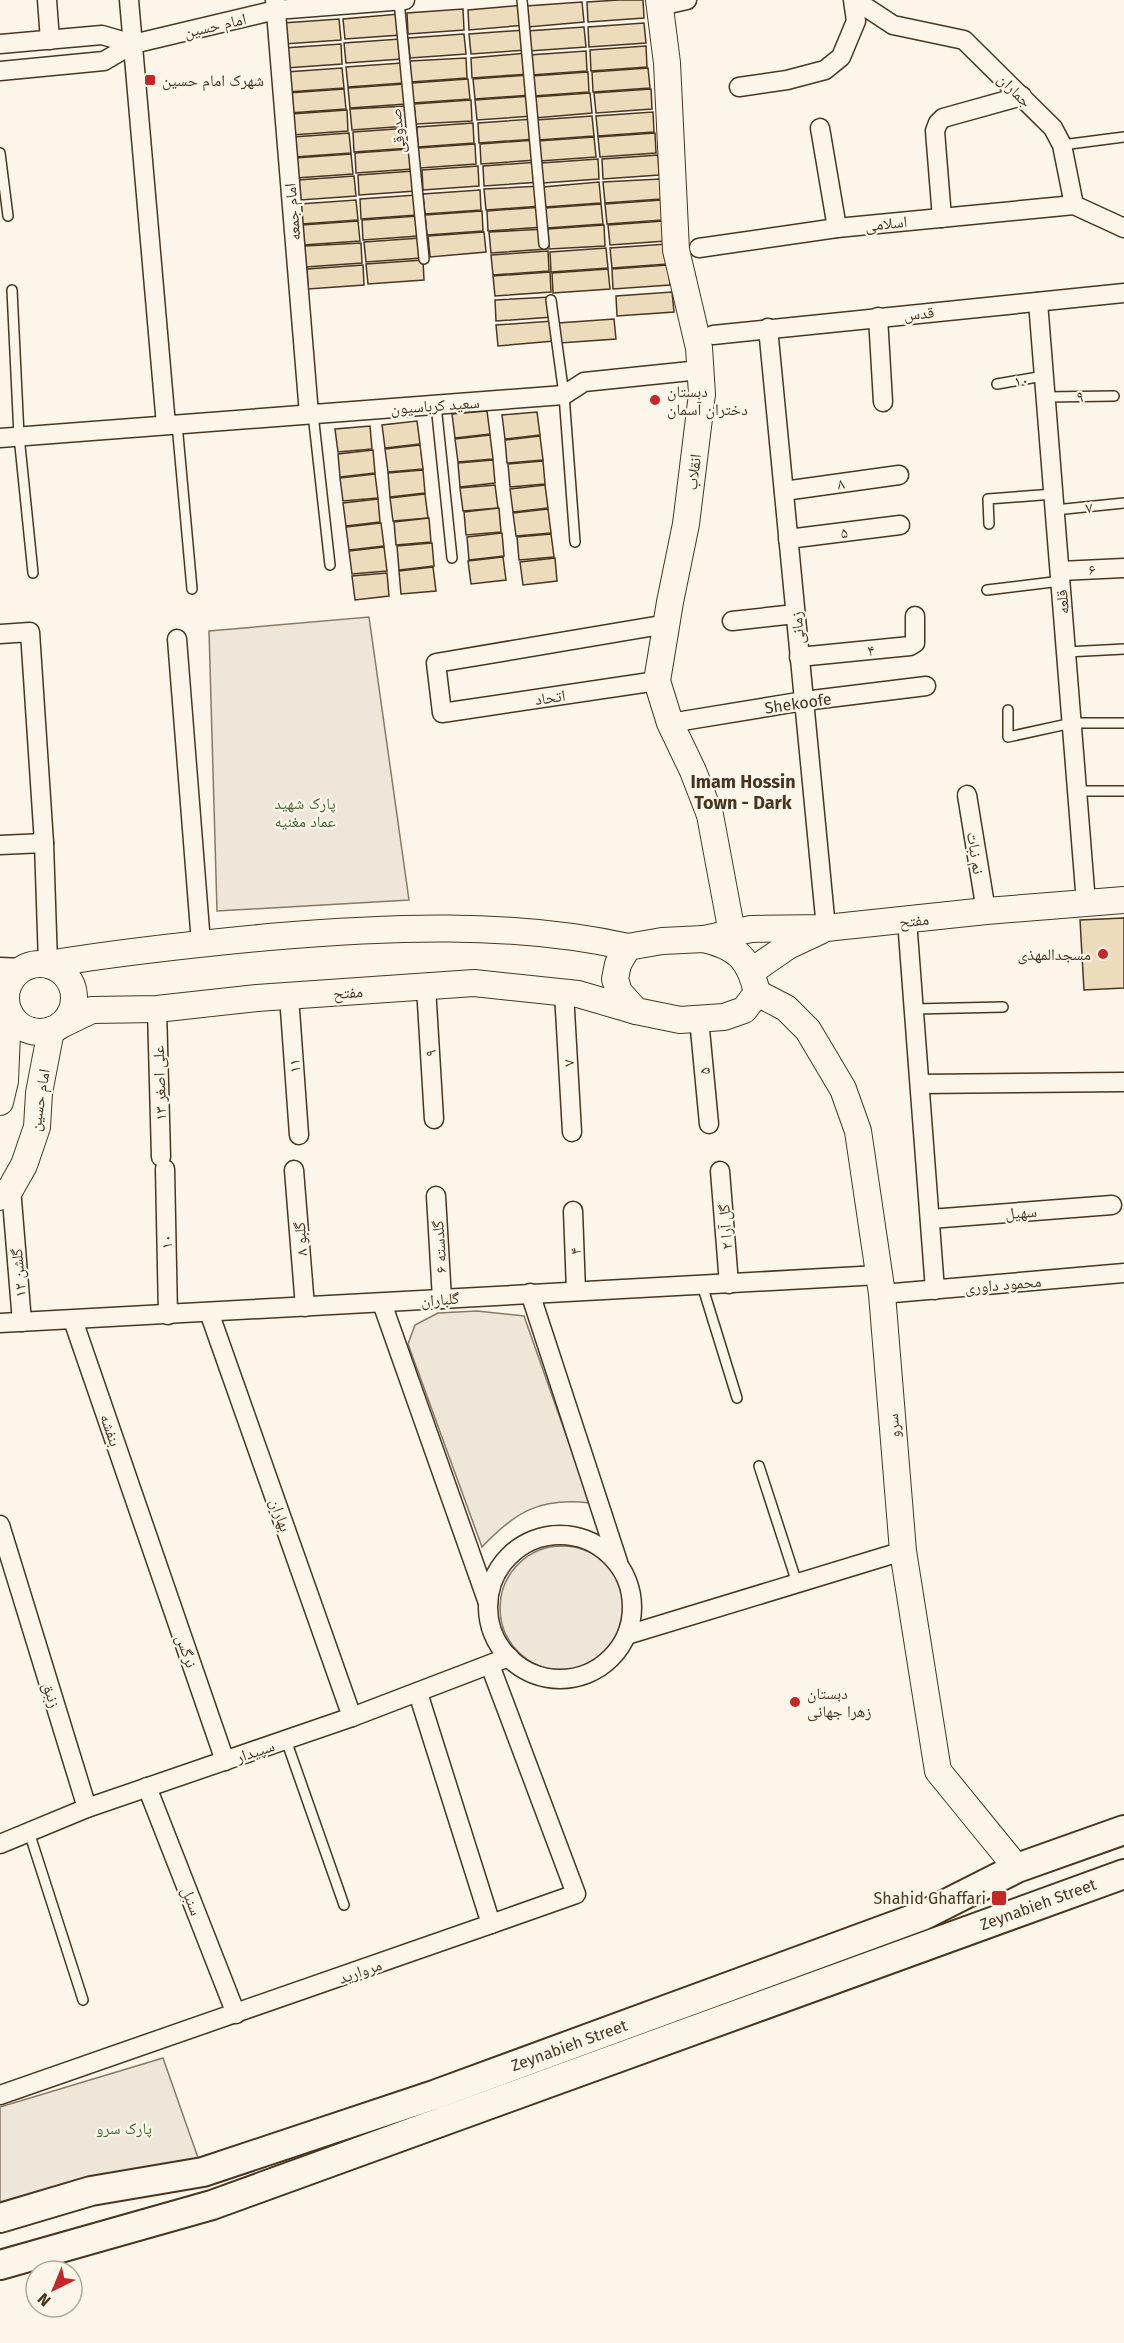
<svg xmlns="http://www.w3.org/2000/svg" width="1124" height="2343" font-family="'Fira Sans','Noto Naskh Arabic',sans-serif">
<rect width="100%" height="100%" fill="#fbf6e9"/>
<g fill="#ede6d9" stroke="#887966" stroke-width="1.5">
<polygon points="369,617 409,900 217,911 209,631"/>
<path d="M477,1311L524,1316L590,1503C540,1497 515,1512 482,1547L408,1344L415,1325L438,1313Z"/>
<circle cx="562" cy="1608" r="62"/>
<polygon points="163,2058 203,2172 0,2218 0,2107"/>
</g>
<g fill="#ecdcbc" stroke="#4a3520" stroke-width="1.5">
<polygon points="619,0 643,0 644,18 588,22 587,2"/>
<polygon points="582,2 584,22 528,27 526,6"/>
<polygon points="524,5 526,25 469,30 468,10"/>
<polygon points="463,9 464,30 408,34 407,13"/>
<polygon points="399,14 401,35 345,39 343,19"/>
<polygon points="339,19 341,40 284,44 283,23"/>
<polygon points="644,23 646,43 589,47 588,27"/>
<polygon points="584,27 586,47 529,51 527,31"/>
<polygon points="525,30 527,50 471,54 469,34"/>
<polygon points="464,34 466,54 410,58 408,38"/>
<polygon points="400,39 402,59 346,63 344,43"/>
<polygon points="341,44 342,64 286,68 284,48"/>
<polygon points="646,46 647,67 591,71 590,50"/>
<polygon points="586,51 587,71 531,75 529,55"/>
<polygon points="527,53 529,74 472,78 471,58"/>
<polygon points="466,58 467,78 411,82 410,61"/>
<polygon points="402,63 404,83 348,87 346,67"/>
<polygon points="342,68 344,88 287,92 286,72"/>
<polygon points="648,68 650,88 593,92 592,72"/>
<polygon points="588,72 589,92 533,96 532,76"/>
<polygon points="529,75 531,95 475,99 473,79"/>
<polygon points="468,79 470,99 413,103 412,83"/>
<polygon points="404,84 406,104 350,108 348,88"/>
<polygon points="344,89 346,109 289,113 288,93"/>
<polygon points="651,89 652,109 596,113 594,93"/>
<polygon points="590,93 592,113 535,118 534,97"/>
<polygon points="532,96 533,116 477,120 475,100"/>
<polygon points="471,100 472,121 416,124 414,104"/>
<polygon points="407,106 408,126 352,130 350,109"/>
<polygon points="347,110 348,131 292,135 291,114"/>
<polygon points="653,112 654,132 598,136 596,116"/>
<polygon points="592,116 594,136 538,140 536,120"/>
<polygon points="534,119 536,139 479,143 478,123"/>
<polygon points="473,123 474,143 418,147 417,127"/>
<polygon points="409,128 410,148 354,152 353,132"/>
<polygon points="349,133 351,153 294,157 293,137"/>
<polygon points="655,133 656,153 600,157 598,137"/>
<polygon points="594,137 596,157 540,161 538,141"/>
<polygon points="536,140 537,160 481,164 480,144"/>
<polygon points="475,144 476,164 420,168 418,148"/>
<polygon points="411,149 413,169 356,173 355,153"/>
<polygon points="351,154 353,174 296,178 295,158"/>
<polygon points="658,155 659,175 603,179 602,159"/>
<polygon points="598,159 599,179 543,183 541,163"/>
<polygon points="539,162 541,182 484,186 483,166"/>
<polygon points="478,166 479,186 423,190 422,170"/>
<polygon points="414,171 416,191 359,195 358,175"/>
<polygon points="354,176 356,196 300,200 298,180"/>
<polygon points="660,179 661,199 605,203 603,182"/>
<polygon points="599,182 601,203 545,207 543,187"/>
<polygon points="541,186 542,206 486,210 484,189"/>
<polygon points="480,190 481,210 425,214 423,194"/>
<polygon points="416,195 417,215 361,219 360,199"/>
<polygon points="356,200 358,220 301,224 300,204"/>
<polygon points="662,200 663,220 607,224 605,204"/>
<polygon points="601,204 603,224 547,228 545,208"/>
<polygon points="543,207 544,227 488,231 487,211"/>
<polygon points="482,211 483,231 427,235 425,215"/>
<polygon points="418,216 419,236 363,240 362,220"/>
<polygon points="358,221 360,241 303,245 302,225"/>
<polygon points="664,221 666,241 610,245 608,225"/>
<polygon points="604,225 605,246 549,249 548,229"/>
<polygon points="545,229 547,249 491,253 489,232"/>
<polygon points="484,232 486,252 430,257 428,236"/>
<polygon points="420,238 422,258 366,262 364,242"/>
<polygon points="361,243 362,263 306,267 304,246"/>
<polygon points="667,244 668,264 612,268 610,248"/>
<polygon points="606,248 608,268 551,272 550,252"/>
<polygon points="548,251 549,271 493,275 491,255"/>
<polygon points="423,260 424,280 368,284 366,264"/>
<polygon points="363,265 364,285 308,289 307,269"/>
<polygon points="668,265 670,285 613,289 612,269"/>
<polygon points="608,269 610,289 553,293 552,273"/>
<polygon points="550,272 551,292 495,296 493,276"/>
<polygon points="672,292 674,312 617,316 616,296"/>
<polygon points="551,297 553,317 496,321 495,300"/>
<polygon points="614,319 616,339 560,343 558,323"/>
<polygon points="553,321 554,341 498,346 496,325"/>
<polygon points="487,411 490,434 455,438 452,414"/>
<polygon points="537,412 540,435 505,439 502,415"/>
<polygon points="417,421 420,444 385,448 382,425"/>
<polygon points="370,426 372,449 338,452 335,429"/>
<polygon points="490,435 493,459 458,462 455,439"/>
<polygon points="540,436 543,460 507,463 505,440"/>
<polygon points="420,445 423,469 388,472 385,449"/>
<polygon points="373,450 375,473 340,477 338,454"/>
<polygon points="493,460 495,483 460,487 458,463"/>
<polygon points="543,461 545,484 510,487 508,464"/>
<polygon points="423,470 425,493 390,497 388,473"/>
<polygon points="375,474 378,498 343,501 340,478"/>
<polygon points="495,485 498,508 463,511 460,488"/>
<polygon points="545,485 548,508 513,512 510,489"/>
<polygon points="425,494 428,518 393,521 390,498"/>
<polygon points="378,499 380,522 346,526 343,503"/>
<polygon points="499,508 501,532 466,535 464,512"/>
<polygon points="548,509 551,533 516,536 513,513"/>
<polygon points="429,518 431,542 396,545 394,522"/>
<polygon points="381,523 384,546 349,550 346,527"/>
<polygon points="502,533 504,556 469,560 467,537"/>
<polygon points="551,534 554,557 519,560 517,537"/>
<polygon points="432,543 434,566 399,570 397,546"/>
<polygon points="384,547 387,571 352,574 349,551"/>
<polygon points="503,557 506,580 471,584 468,561"/>
<polygon points="555,558 557,581 523,585 520,562"/>
<polygon points="433,567 436,591 401,594 399,571"/>
<polygon points="387,573 389,596 355,600 352,576"/>
<polygon points="1124,918 1124,988 1084,990 1080,920"/>
</g>
<g fill="none" stroke-linecap="round" stroke-linejoin="round">
<g stroke="#4a3520" stroke-width="12">
<g id="lane">
<polyline points="522,0 544,244"/>
<polyline points="399,1 424,259"/>
<polyline points="1062,145 1124,137"/>
<polyline points="0,153 8,216"/>
<polyline points="12,290 19,436 33,573"/>
<polyline points="551,300 564,395 575,542"/>
<polyline points="997,384 1044,376"/>
<polyline points="1046,397 1114,396"/>
<polyline points="436,405 452,558"/>
<polyline points="313,414 330,565"/>
<polyline points="177,424 192,589"/>
<polyline points="1055,510 1124,503"/>
<polyline points="989,524 988,499 1054,494"/>
<polyline points="987,590 1061,581"/>
<polyline points="1066,652 1124,649"/>
<polyline points="1008,710 1008,737 1072,723 1124,723"/>
<polyline points="1077,791 1124,791"/>
<polyline points="914,1009 1003,1007"/>
<polyline points="702,1285 737,1398"/>
<polyline points="759,1466 797,1583"/>
<polyline points="286,1740 344,1905"/>
<polyline points="29,1832 83,2000"/>
</g>
</g>
<g stroke="#4a3520" stroke-width="21">
<g id="street">
<polyline points="47,0 50,40"/>
<polyline points="129,0 166,425"/>
<polyline points="275,0 309,414"/>
<polyline points="855,0 893,25 964,40 1053,128 1062,145 1074,205 1124,228"/>
<polyline points="660,6 687,0"/>
<polyline points="0,44 102,35 133,44"/>
<polyline points="0,71 104,61 133,44 276,10 405,0"/>
<polyline points="739,87 787,80 825,70 841,57 856,21 853,0"/>
<polyline points="820,128 837,228"/>
<polyline points="942,218 935,131 938,123 943,118 1022,96"/>
<polyline points="699,248 837,228 1074,205"/>
<polyline points="1038,302 1086,903"/>
<polyline points="878,317 883,402"/>
<polyline points="768,328 826,928"/>
<polyline points="713,335 1124,293"/>
<polyline points="0,438 564,395 584,382 700,370"/>
<polyline points="784,491 899,475"/>
<polyline points="788,539 900,525"/>
<polyline points="1060,571 1124,568"/>
<polyline points="732,621 795,614"/>
<polyline points="0,634 30,632 44,843"/>
<polyline points="177,639 201,943"/>
<polyline points="799,657 910,646 915,643 915,616"/>
<polyline points="657,681 442,713 436,663 667,624"/>
<polyline points="670,723 804,701 926,686"/>
<polyline points="967,795 986,911"/>
<polyline points="0,845 44,843 48,964"/>
<polyline points="907,920 935,1290"/>
<polyline points="0,967 23,968"/>
<polyline points="426,987 434,1119"/>
<polyline points="564,993 572,1132"/>
<polyline points="289,996 299,1135"/>
<polyline points="157,1009 161,1157"/>
<polyline points="699,1019 709,1124"/>
<polyline points="921,1084 1124,1082"/>
<polyline points="165,1169 168,1315"/>
<polyline points="294,1170 305,1307"/>
<polyline points="720,1171 729,1284"/>
<polyline points="11,1188 22,1322"/>
<polyline points="436,1196 442,1299"/>
<polyline points="573,1211 576,1291"/>
<polyline points="930,1219 1112,1205"/>
<polyline points="530,1293 618,1562"/>
<polyline points="882,1294 1124,1273"/>
<polyline points="382,1303 488,1603"/>
<polyline points="209,1312 352,1717"/>
<polyline points="73,1320 225,1761"/>
<polyline points="0,1323 879,1275"/>
<polyline points="0,1525 87,1808"/>
<circle cx="560" cy="1607" r="72"/>
<polyline points="627,1635 903,1551"/>
<polyline points="490,1665 576,1894 491,1924"/>
<polyline points="147,1787 236,2014"/>
<polyline points="0,1844 87,1808 352,1717 509,1657"/>
<polyline points="0,2095 491,1924 418,1693"/>
</g>
</g>
<g stroke="#4a3520" stroke-width="28">
<g id="secondary">
<polyline points="659,0 667,63 676,250 699,348 702,394 686,524 670,602 657,681 670,723 693,771 710,815 732,933"/>
<polyline points="704,939 751,929 826,928 986,911 1124,900"/>
<path d="M704,939C738,947 750,960 757,993L744,1010L724,1017L680,1020L636,1011L619,992L615,979L618,964L628,947L662,941Z"/>
<path d="M48,964C121,952 195,944 269,937C387,927 511,921 628,947"/>
<circle cx="40" cy="998" r="34"/>
<polyline points="752,971 788,946 820,931"/>
<polyline points="757,993 786,1008 808,1030 843,1089 858,1131 882,1294 903,1551 938,1771 1017,1868"/>
<polyline points="61,1025 92,1010 157,1009 257,998 474,983 578,994 636,1011"/>
<polyline points="0,1102 5,1081 8,1010"/>
<polyline points="0,1197 11,1188 24,1165 37,1127 39,1093 51,1030"/>
</g>
</g>
<g stroke="#4a3520" stroke-width="32">
<g id="primary">
<polyline points="0,2218 91,2191 203,2172 434,2095 924,1915 1017,1868 1124,1830"/>
<polyline points="0,2265 212,2205 1124,1874"/>
</g>
</g>
<use href="#lane" stroke="#fbf6e9" stroke-width="9"/>
<use href="#street" stroke="#fbf6e9" stroke-width="18"/>
<use href="#secondary" stroke="#fbf6e9" stroke-width="26"/>
<use href="#primary" stroke="#fbf6e9" stroke-width="28"/>
</g>
<g fill="#c62828" stroke="#fbf6e9" stroke-width="2">
<rect x="144" y="74" width="12" height="12" rx="3"/>
<circle cx="655" cy="400" r="6"/>
<circle cx="1103" cy="954" r="6"/>
<circle cx="795" cy="1702" r="6"/>
<rect x="991" y="1890" width="16" height="16" rx="3"/>
</g>
<g text-anchor="middle" stroke-width="4.5" stroke-linejoin="round" paint-order="stroke">
<g font-size="16" fill="#4a3520" stroke="#fbf6e9">
<text transform="translate(215 25) rotate(-13)" y="6">امام حسین</text>
<text transform="translate(1015 90) rotate(45)" y="6">جماران</text>
<text transform="translate(397 131) rotate(-96)" y="6">صدوقی</text>
<text transform="translate(292 212) rotate(-95)" y="6">امام جمعه</text>
<text transform="translate(886 223) rotate(-6)" y="6">اسلامی</text>
<text transform="translate(919 313) rotate(-5)" y="6">قدس</text>
<text transform="translate(1021 380) rotate(-10)" y="6">۱۰</text>
<text transform="translate(1080 396) rotate(-1)" y="6">۹</text>
<text transform="translate(435 405) rotate(-4)" y="6">سعید کرباسیون</text>
<text transform="translate(693 472) rotate(-83)" y="6">انقلاب</text>
<text transform="translate(841 483) rotate(-8)" y="6">۸</text>
<text transform="translate(1089 507) rotate(-6)" y="6">۷</text>
<text transform="translate(844 532) rotate(-7)" y="6">۵</text>
<text transform="translate(1092 569) rotate(-3)" y="6">۶</text>
<text transform="translate(1062 602) rotate(-95)" y="6">قلعه</text>
<text transform="translate(797 628) rotate(-95)" y="6">زمانی</text>
<text transform="translate(871 650) rotate(-6)" y="6">۴</text>
<text transform="translate(550 697) rotate(-8)" y="6">اتحاد</text>
<text transform="translate(798 703) rotate(-8)" y="6">Shekoofe</text>
<text transform="translate(976 853) rotate(81)" y="6">نم نبات</text>
<text transform="translate(914 920) rotate(-6)" y="6">مفتح</text>
<text transform="translate(348 992) rotate(-4)" y="6">مفتح</text>
<text transform="translate(430 1053) rotate(-94)" y="6">۹</text>
<text transform="translate(568 1063) rotate(-93)" y="6">۷</text>
<text transform="translate(294 1066) rotate(-94)" y="6">۱۱</text>
<text transform="translate(704 1071) rotate(-96)" y="6">۵</text>
<text transform="translate(159 1083) rotate(-92)" y="6">علی اصغر ۱۳</text>
<text transform="translate(39 1100) rotate(-81)" y="6">امام حسین</text>
<text transform="translate(1021 1212) rotate(-4)" y="6">سهیل</text>
<text transform="translate(725 1227) rotate(-94)" y="6">گل آرا ۲</text>
<text transform="translate(300 1239) rotate(-94)" y="6">گلبو ۸</text>
<text transform="translate(166 1242) rotate(-92)" y="6">۱۰</text>
<text transform="translate(439 1247) rotate(-94)" y="6">گلدسته ۶</text>
<text transform="translate(575 1251) rotate(-92)" y="6">۴</text>
<text transform="translate(18 1273) rotate(-95)" y="6">گلشن ۱۲</text>
<text transform="translate(1003 1284) rotate(-5)" y="6">محمود داوری</text>
<text transform="translate(440 1299) rotate(-4)" y="6">گلباران</text>
<text transform="translate(893 1426) rotate(-95)" y="6">سرو</text>
<text transform="translate(111 1430) rotate(71)" y="6">بنفشه</text>
<text transform="translate(281 1515) rotate(71)" y="6">بهاران</text>
<text transform="translate(187 1651) rotate(71)" y="6">نرگس</text>
<text transform="translate(52 1695) rotate(73)" y="6">زنبق</text>
<text transform="translate(255 1751) rotate(-19)" y="6">سپیدار</text>
<text transform="translate(192 1901) rotate(69)" y="6">سنبل</text>
<text transform="translate(1038 1904) rotate(-20)" y="6">Zeynabieh Street</text>
<text transform="translate(360 1971) rotate(-19)" y="6">مروارید</text>
<text transform="translate(569 2045) rotate(-20)" y="6">Zeynabieh Street</text>
</g>
<g font-size="16" fill="#4a3520" stroke="#fbf6e9" text-anchor="start">
<text x="162" y="86">شهرک امام حسین</text>
<text x="667" y="397">دبستان<tspan x="667" dy="18">دختران آسمان</tspan></text>
<text x="1091" y="960" text-anchor="end">مسجدالمهذی</text>
<text x="807" y="1699">دبستان<tspan x="807" dy="18">زهرا جهانی</tspan></text>
<text x="986" y="1904" text-anchor="end">Shahid Ghaffari</text>
</g>
<g font-size="16" fill="#436837" stroke="#fbf6e9">
<text x="305" y="809">پارک شهید<tspan x="305" dy="18">عماد مغنیه</tspan></text>
<text x="124" y="2134">پارک سرو</text>
</g>
<g font-size="18" font-weight="bold" fill="#4a3520" stroke="#fbf6e9">
<text x="743" y="788">Imam Hossin<tspan x="743" dy="21">Town - Dark</tspan></text>
</g>
</g>
<g transform="translate(54 2289) rotate(223)"><circle r="28" fill="#fbf6e9" stroke="#b4a999" stroke-width="1.5"/>
<path d="M0-4.5L10 22L0 15L-10 22Z" fill="#c62828"/>
<text y="-9" font-size="16" font-weight="bold" text-anchor="middle" fill="#4a3520">N</text>
</g>
</svg>
